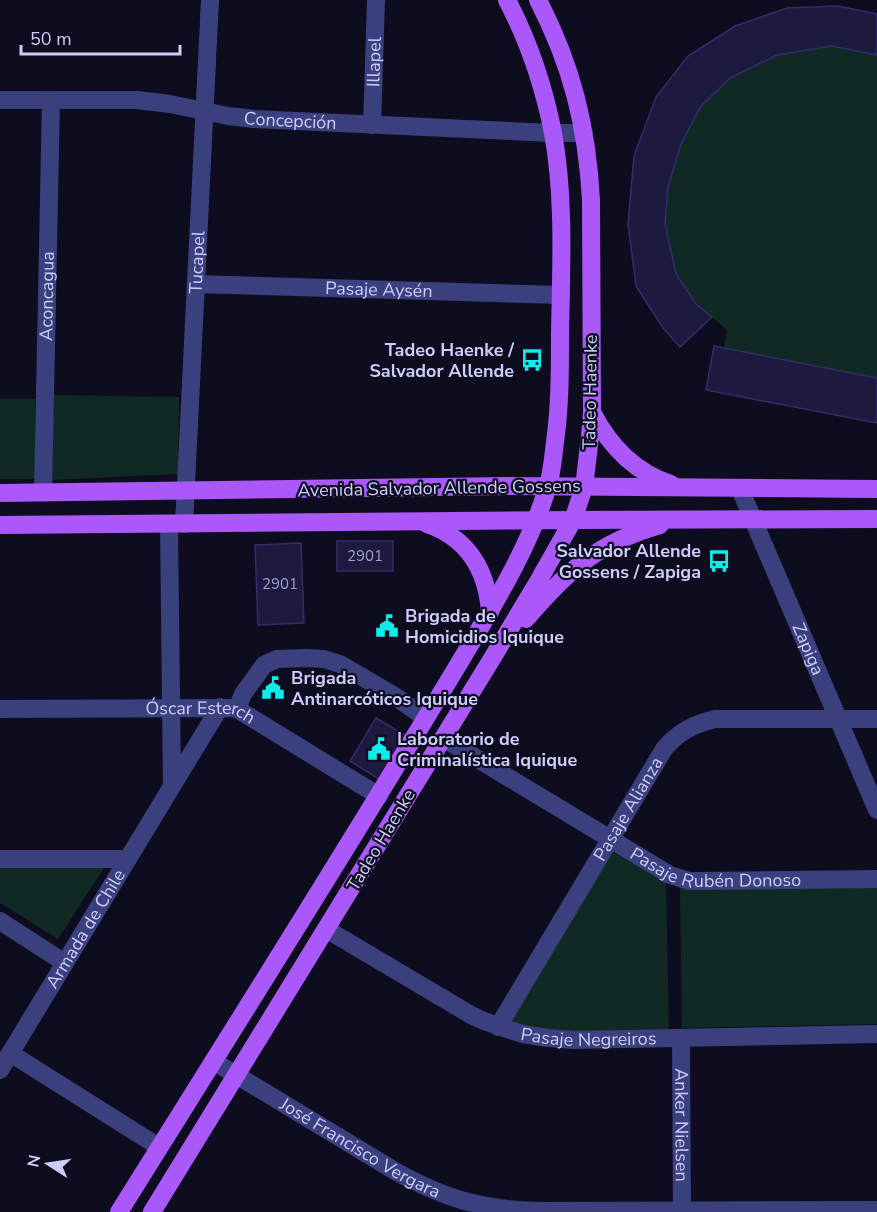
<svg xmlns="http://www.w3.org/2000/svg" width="877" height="1212" font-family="'Nunito Sans',sans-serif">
<rect width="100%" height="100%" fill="#0e0d1f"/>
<g fill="#112925">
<polygon points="838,6 877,14 877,423 706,390 714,346 724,348 727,330 712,317 680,347 663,328 636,286 656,97 688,56 735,26 787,8"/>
<polygon points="53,395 179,397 178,474 51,480"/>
<rect x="0" y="399" width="35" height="80"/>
<polygon points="608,848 666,881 669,1033 554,1033 502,1025"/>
<polygon points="0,868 104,868 58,939 0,903"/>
<polygon points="680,886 877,886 877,1024 682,1028"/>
</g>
<g fill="#1d1a3f" stroke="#322d6b" stroke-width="1.5">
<polygon points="838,6 877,14 877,55 832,46 777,55 730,78 701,106 681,144 668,187 665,223 676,274 696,304 712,317 680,347 663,328 636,286 628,224 634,156 656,97 688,56 735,26 787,8"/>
<polygon points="714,346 877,378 877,423 706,390"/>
<rect x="337" y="541" width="56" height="30"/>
<polygon points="301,543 304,623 258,625 255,545"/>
<polygon points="376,718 408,737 382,781 350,761"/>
</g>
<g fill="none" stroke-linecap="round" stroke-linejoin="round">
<g stroke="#3a3f7d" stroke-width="18">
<path id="s1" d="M0,100H137L170,104L228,116L254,119L553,133H584"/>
<path id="s2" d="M372,125L376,0"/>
<path id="s3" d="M196,284L561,295"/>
<path id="s4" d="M740,489L877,810"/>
<path id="s5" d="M43,492L51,100"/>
<polyline points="169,524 172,786"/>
<path id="s6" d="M184,524L210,0"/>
<path id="s7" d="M0,709L232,708L237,709L379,796"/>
<polyline points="237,709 243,694 264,665 277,659 306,658 324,659 340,664 393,695 426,718"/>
<path id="s8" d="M443,738L670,875L689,881H700L877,879"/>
<polyline points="0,859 128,859"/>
<polyline points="0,921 65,963"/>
<path id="s9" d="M326,929L471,1015L484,1021L522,1034L548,1038L573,1040L877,1034"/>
<path id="s10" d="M498,1027L664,749C678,732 694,724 715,719H877"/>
<path id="s11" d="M681,1038L682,1211"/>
<polyline points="10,1053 159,1147"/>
<path id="s12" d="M213,1061L395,1171C447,1200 484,1210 543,1211L877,1210"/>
<path id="s13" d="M0,1070L220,707"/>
</g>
<g stroke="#aa58f9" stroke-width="18">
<path d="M592,412C609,445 634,472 671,484"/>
<polyline points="0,493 508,486 877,489"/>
<path d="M427,524C468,538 487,571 490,612"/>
<polyline points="0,525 573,520 877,519"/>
<path d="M526,619C567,571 597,543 660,525"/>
<path d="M119,1212C214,1060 310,908 403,755C426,718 448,682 470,645C499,596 530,544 547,489C552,474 553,458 555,442C560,407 560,371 560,335C561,268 565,199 553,133C544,87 529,42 507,0"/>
<path d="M152,1212L493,657L539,580L573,520L584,487L590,437L592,412L591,200C587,126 572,66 538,0"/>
</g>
</g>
<defs>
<g id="bus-bare" transform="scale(1.8)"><path d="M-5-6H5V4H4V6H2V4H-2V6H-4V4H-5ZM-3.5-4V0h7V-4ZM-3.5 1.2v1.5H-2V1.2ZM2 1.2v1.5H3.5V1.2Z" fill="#08eeea" stroke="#0e0d1f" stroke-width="2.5" paint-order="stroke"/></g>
<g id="civic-bare" transform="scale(1.8)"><path d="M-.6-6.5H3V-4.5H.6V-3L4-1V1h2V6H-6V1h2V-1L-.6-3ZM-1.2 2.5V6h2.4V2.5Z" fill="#08eeea" stroke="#0e0d1f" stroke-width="2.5" paint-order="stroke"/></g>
</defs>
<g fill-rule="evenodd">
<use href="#bus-bare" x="532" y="360"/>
<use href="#bus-bare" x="719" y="561"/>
<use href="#civic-bare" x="387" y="626"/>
<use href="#civic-bare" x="273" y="688"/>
<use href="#civic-bare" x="379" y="749"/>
</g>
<g text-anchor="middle" stroke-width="4.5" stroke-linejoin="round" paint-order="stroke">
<g font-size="15" fill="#a1a0ce">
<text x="365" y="561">2901</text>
<text x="280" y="589">2901</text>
</g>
<g font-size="18" fill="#cdcdfd" stroke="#0e0d1f">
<text dy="6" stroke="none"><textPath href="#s2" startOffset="63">Illapel</textPath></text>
<text dy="6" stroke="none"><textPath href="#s1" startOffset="292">Concepción</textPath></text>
<text dy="6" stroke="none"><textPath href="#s6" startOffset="262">Tucapel</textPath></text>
<text dy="6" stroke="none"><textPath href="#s3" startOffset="183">Pasaje Aysén</textPath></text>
<text dy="6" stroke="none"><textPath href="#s5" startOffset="196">Aconcagua</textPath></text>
<text transform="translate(590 392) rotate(-89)" y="6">Tadeo Haenke</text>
<text transform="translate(439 488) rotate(-1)" y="6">Avenida Salvador Allende Gossens</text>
<text dy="6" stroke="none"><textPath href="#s4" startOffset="174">Zapiga</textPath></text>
<text dy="6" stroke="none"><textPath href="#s7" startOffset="201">Óscar Esterch</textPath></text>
<text dy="6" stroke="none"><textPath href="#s10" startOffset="254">Pasaje Alianza</textPath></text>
<text transform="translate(381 840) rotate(-59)" y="6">Tadeo Haenke</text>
<text dy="6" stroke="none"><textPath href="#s8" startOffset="309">Pasaje Rubén Donoso</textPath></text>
<text dy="6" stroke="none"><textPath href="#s13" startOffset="165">Armada de Chile</textPath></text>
<text dy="6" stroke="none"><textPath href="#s9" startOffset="290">Pasaje Negreiros</textPath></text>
<text dy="6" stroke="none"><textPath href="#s11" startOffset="87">Anker Nielsen</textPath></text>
<text dy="6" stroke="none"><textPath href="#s12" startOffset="171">José Francisco Vergara</textPath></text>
</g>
<g font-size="18" font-weight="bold" fill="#cdcdfd" stroke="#0e0d1f" text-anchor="start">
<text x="514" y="356" text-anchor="end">Tadeo Haenke /<tspan x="514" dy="21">Salvador Allende</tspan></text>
<text x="701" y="557" text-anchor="end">Salvador Allende<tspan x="701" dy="21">Gossens / Zapiga</tspan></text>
<text x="405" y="622">Brigada de<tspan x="405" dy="21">Homicidios Iquique</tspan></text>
<text x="291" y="684">Brigada<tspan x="291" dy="21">Antinarcóticos Iquique</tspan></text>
<text x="397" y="745">Laboratorio de<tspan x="397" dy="21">Criminalística Iquique</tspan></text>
</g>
</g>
<g transform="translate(48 1164) rotate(282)" stroke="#0e0d1f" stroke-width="4.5" paint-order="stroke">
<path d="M0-4.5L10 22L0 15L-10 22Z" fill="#cdcdfd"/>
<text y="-9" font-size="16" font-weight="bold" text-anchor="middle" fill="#cdcdfd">N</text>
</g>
<path d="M21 45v9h159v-9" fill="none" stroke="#cdcdfd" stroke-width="3"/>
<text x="30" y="45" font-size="18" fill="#cdcdfd" stroke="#0e0d1f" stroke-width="4.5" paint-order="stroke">50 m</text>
</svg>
